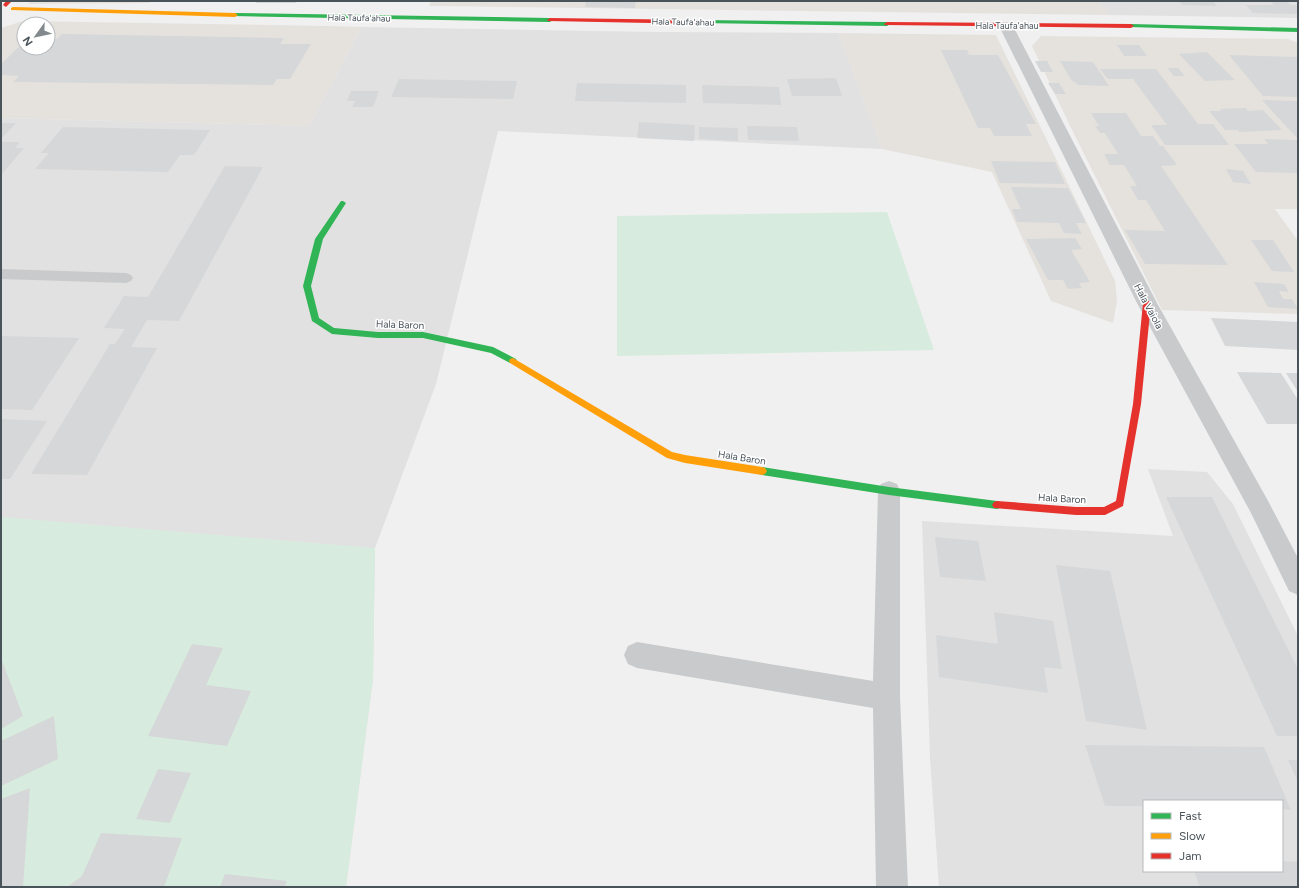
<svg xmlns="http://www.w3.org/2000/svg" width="1299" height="888" font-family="Figtree,sans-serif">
<rect width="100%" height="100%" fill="#f0f0f0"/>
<g fill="#e5e2de" fill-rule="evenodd">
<polygon points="27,1 151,1 149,3 30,4"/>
<polygon points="431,1 1098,1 1109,15 429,6"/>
<path d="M23,21L328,26L362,27L309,126L1,118V28ZM24,24H48V48H24Z"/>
<polygon points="838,33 996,35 1115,281 1117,301 1113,323 1051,301 992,172 882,149"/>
<polygon points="1041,36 1288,39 1298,43 1298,209 1275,209 1298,241 1298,314 1162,310 1072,130 1032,46"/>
</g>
<g fill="#e2e1e1" fill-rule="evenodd">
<polygon points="1098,1 1298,1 1298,18 1109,15"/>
<polygon points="362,27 657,32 838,33 882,149 498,131 436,384 375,548 373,679 346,887 1,887 1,118 309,126"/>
<path d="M1148,469L1207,472L1233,504L1298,636V887H939L930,758L922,521L1173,536ZM1144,801H1282V871H1144Z"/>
</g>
<g fill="#d7ecde">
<polygon points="887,212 934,350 617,356 617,216"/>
<polygon points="1,517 375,548 373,679 346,887 1,887"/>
</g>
<g fill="#d6d7d8">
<polygon points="257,1 297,1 296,3 256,3"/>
<polygon points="586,1 636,1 635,8 585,7"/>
<polygon points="1179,1 1213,1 1217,6 1182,5"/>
<polygon points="1270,1 1286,1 1291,5 1298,5 1298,14 1253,13 1246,5 1274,5"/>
<polygon points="62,34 284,38 280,44 311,44 290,79 277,79 273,85 13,82 19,76 1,75 1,64 24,42 24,48 48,48 48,39 57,39"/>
<polygon points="1117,45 1139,45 1147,56 1124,56"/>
<polygon points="941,50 967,50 969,55 998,55 1036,124 1026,124 1032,136 994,136 990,128 978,128"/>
<polygon points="1207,52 1235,80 1205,81 1179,54"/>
<polygon points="1229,55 1298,57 1298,97 1263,96"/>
<polygon points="1035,61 1047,61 1053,72 1041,72"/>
<polygon points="1060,61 1093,62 1109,86 1078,85 1075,82 1072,81"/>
<polygon points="1167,68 1178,68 1185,76 1174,76"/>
<polygon points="1100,69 1156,69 1198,124 1213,124 1229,145 1165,145 1151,125 1167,125 1133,79 1108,79"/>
<polygon points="836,78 842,96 792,96 787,79"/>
<polygon points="399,79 517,81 513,99 391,97"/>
<polygon points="577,83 686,85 686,103 575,101"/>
<polygon points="1048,83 1059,83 1066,94 1055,94"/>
<polygon points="702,85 779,87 781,105 703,103"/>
<polygon points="351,91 379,91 373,107 352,107 355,101 347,101"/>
<polygon points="1262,100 1298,101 1298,139"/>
<polygon points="1246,108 1248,111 1263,110 1282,130 1239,132 1238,130 1225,130 1209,111 1221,111 1220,109"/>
<polygon points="1091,113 1126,113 1141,136 1153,136 1160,146 1163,146 1177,165 1161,166 1228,265 1145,264 1125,230 1165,231 1146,200 1138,200 1130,186 1137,186 1124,165 1110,165 1104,154 1118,154 1105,133 1100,133 1095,126 1099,126"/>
<polygon points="639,122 695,125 694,141 637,138"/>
<polygon points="1,123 16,123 1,139"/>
<polygon points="747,126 797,127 799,141 748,140"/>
<polygon points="63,127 210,130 194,155 180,155 168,172 35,169 49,153 41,153"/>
<polygon points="699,127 738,128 738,141 699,139"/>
<polygon points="1264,139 1298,140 1298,173 1256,172 1234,144 1268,144"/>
<polygon points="1,142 20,142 15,148 24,148 1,175"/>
<polygon points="991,161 1055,162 1065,184 1000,183"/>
<polygon points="225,166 263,167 179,321 147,320 131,347 157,348 87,475 31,474 110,344 115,344 125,329 104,328 124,296 148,297"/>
<polygon points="1226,169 1243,171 1251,184 1233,182"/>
<polygon points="1011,187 1068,188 1086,223 1076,223 1082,234 1064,233 1059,223 1017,222 1012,209 1021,209"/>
<polygon points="1075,238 1082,249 1071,250 1090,282 1079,283 1082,288 1068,289 1063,280 1048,280 1026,239"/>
<polygon points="1251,240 1273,240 1294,272 1272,271"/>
<polygon points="1254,282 1284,284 1289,292 1279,291 1283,299 1292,299 1298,309 1268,307"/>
<polygon points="1211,318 1298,322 1298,350 1225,346"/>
<polygon points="1,336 79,338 32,410 1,409"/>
<polygon points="1237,372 1281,373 1298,400 1298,424 1267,424"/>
<polygon points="1286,373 1298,373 1298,392"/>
<polygon points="1,419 47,421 10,479 1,479"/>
<polygon points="1166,497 1212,497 1298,669 1298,736 1277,736"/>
<polygon points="935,537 978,541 986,581 940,577"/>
<polygon points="1056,565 1110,571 1147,730 1086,721"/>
<polygon points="994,612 1053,621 1062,669 1044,667 1048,693 939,677 936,635 998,644"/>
<polygon points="192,644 223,648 206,685 251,691 227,746 148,736"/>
<polygon points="1,658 23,716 1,729"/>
<polygon points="54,716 58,759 1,786 1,741"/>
<polygon points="1085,745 1264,747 1291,810 1282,809 1282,801 1144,801 1144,806 1105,806"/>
<polygon points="1288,760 1298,760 1298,782"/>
<polygon points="158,769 191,773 170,823 136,819"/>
<polygon points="30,788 23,887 1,887 1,799"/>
<polygon points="101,833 182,838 164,887 67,887 82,876"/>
<polygon points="1282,861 1298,862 1298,887 1200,887 1194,871 1282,871"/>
<polygon points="225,874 287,881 285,887 220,887"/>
</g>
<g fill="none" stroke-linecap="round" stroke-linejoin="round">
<polygon fill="#c8cacb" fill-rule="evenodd" points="1,269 126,273 131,275 133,278 131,281 126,283 1,279"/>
<g fill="#c8cacb" fill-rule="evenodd">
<polygon points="1006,22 1011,23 1013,26 1157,303 1267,499 1298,558 1298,595 1289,591 1251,513 1137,303 999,26 1001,23"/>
<polygon points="889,481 897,484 900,491 900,697 908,887 876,887 873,708 637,668 628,664 624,655 628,646 637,642 873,681 878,491 881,484"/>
</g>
<g fill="#30b455" fill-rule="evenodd">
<polygon points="235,13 550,18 553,20 550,22 233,16 233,14"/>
<polygon points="702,20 887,22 890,24 887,26 700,23 699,22"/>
<polygon points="1131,24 1298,28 1298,32 1129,27 1129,25"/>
<polygon points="341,201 343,201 346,203 323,239 311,286 319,318 334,328 378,332 423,332 493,347 516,359 517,361 516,363 510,363 491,353 423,338 378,338 332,334 312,321 303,286 315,239"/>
<polygon points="762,467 889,487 997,501 1000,502 1002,505 1000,508 997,509 889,495 762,475 759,474 757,471 759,468"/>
</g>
<g fill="#ff9f0a" fill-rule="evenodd">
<polygon points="13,7 235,13 238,15 235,17 11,10 11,8"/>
<polygon points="513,358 672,452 685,455 762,467 765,468 767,471 765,474 762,475 685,463 667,458 510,363 509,361 510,359"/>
</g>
<g fill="#e5322d" fill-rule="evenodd">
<polygon points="6,1 12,1 6,7 3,5"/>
<polygon points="550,18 702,20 705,22 702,24 548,21 547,20"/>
<polygon points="887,22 1131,24 1134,26 1131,28 885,25 884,24"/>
<polygon points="1147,300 1151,303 1141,404 1123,506 1105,515 1076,515 994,508 992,505 994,502 997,501 1076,507 1104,507 1116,501 1133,404 1143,303"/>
</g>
</g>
<g text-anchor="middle" stroke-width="3" stroke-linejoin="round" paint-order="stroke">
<g font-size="9" fill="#49535a" stroke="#fff">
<text transform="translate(359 18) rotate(1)" y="3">Hala Taufa'ahau</text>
<text transform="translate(683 22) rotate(1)" y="3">Hala Taufa'ahau</text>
<text x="1007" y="29">Hala Taufa'ahau</text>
</g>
<g font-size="10" fill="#49535a" stroke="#fff">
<text transform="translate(1149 306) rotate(62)" y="4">Hala Vaiola</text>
<text transform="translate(400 324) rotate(2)" y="4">Hala Baron</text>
<text transform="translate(742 457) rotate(9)" y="4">Hala Baron</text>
<text transform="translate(1062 498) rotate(3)" y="4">Hala Baron</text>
</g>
</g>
<rect width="1299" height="888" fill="none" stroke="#49535a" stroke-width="4"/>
<rect x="1143" y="800" width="140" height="72" fill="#ffffff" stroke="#b6babd"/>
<rect x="1151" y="813" width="20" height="6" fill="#30b455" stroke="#b6babd"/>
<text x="1179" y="820" font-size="12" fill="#49535a">Fast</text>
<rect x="1151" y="833" width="20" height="6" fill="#ff9f0a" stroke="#b6babd"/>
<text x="1179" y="840" font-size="12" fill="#49535a">Slow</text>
<rect x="1151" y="853" width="20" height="6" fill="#e5322d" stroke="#b6babd"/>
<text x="1179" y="860" font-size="12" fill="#49535a">Jam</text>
<g transform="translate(36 36) rotate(237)"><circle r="19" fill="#ffffff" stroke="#b6babd"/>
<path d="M0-3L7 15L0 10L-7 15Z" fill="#838a8e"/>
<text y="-6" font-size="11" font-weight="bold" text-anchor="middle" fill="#49535a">N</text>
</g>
</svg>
